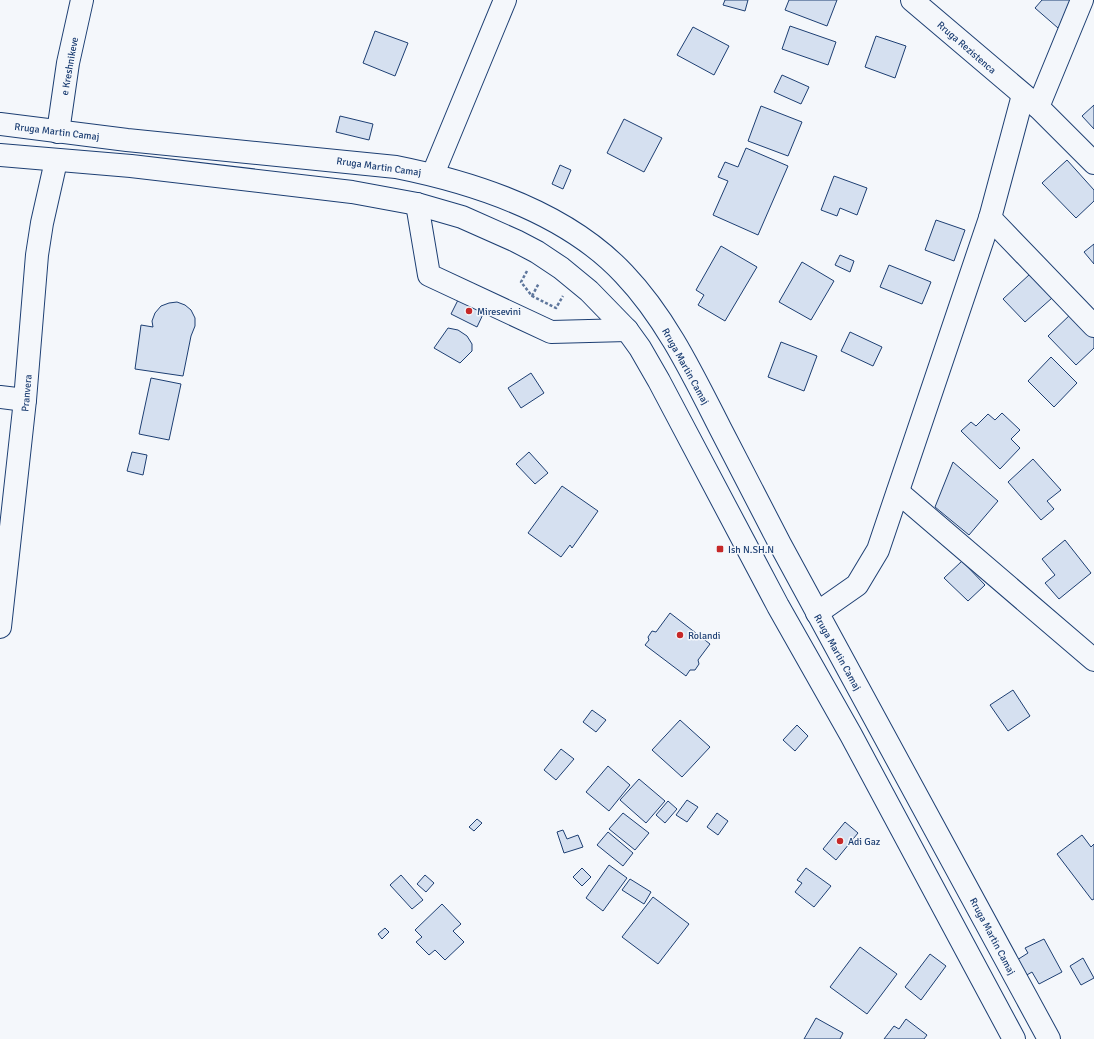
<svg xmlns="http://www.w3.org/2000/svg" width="1094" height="1039" font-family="Signika,sans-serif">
<rect width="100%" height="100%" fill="#f4f7fb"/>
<g fill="#d5e0f0" stroke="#1d3f73">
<polygon points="725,0 748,0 745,11 723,5"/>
<polygon points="789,0 837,0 827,26 785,10"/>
<polygon points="1042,0 1073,0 1078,4 1058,28 1035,8"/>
<polygon points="790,26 836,42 828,65 782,49"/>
<polygon points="693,27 729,46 714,75 677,55"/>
<polygon points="375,31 408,43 395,76 363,63"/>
<polygon points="876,36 906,46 895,78 865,67"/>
<polygon points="782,75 809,87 801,104 774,92"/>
<polygon points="1094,105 1094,129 1082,116"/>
<polygon points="761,106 802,122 788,156 748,141"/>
<polygon points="340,116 373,124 369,140 336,132"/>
<polygon points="624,119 662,138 644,172 607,153"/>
<polygon points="746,148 788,166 758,235 713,215 728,181 718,177 725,162 738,167"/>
<polygon points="1067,160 1094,190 1094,201 1076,218 1042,183"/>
<polygon points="560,165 571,170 563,189 552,184"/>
<polygon points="834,176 867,188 857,215 840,208 837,216 821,210"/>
<polygon points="936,220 965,230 954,261 925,250"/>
<polygon points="1094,244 1094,264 1084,252"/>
<polygon points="721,246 757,267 725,321 698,305 704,295 696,290"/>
<polygon points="840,255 854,261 850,272 835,265"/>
<polygon points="802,262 834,281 811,320 779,302"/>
<polygon points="889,265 931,282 922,304 880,287"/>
<polygon points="1030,274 1052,298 1025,322 1003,299"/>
<polygon points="460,296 486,308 477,327 451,314"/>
<polygon points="177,302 185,305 191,310 195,318 195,326 191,336 183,376 135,369 141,325 153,327 152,321 155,313 161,306 169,303"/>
<polygon points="1072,313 1094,337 1094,348 1076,365 1048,336"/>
<polygon points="448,328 458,330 467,336 472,344 472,351 460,363 434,348"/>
<polygon points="850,332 882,347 873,366 841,351"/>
<polygon points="781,342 817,356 804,391 768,377"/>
<polygon points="1051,357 1077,383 1054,407 1028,381"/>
<polygon points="531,373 544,393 521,408 508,388"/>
<polygon points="151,378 181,384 169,440 139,434"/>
<polygon points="1002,413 1020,430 1011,439 1020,448 1000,469 961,431 971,422 976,426 988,414 995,420"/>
<polygon points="132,452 147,455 143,475 127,471"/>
<polygon points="529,452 548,473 535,484 516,464"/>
<polygon points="1033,459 1061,490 1047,501 1054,509 1041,520 1008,482"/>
<polygon points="953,462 998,501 969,535 935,507"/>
<polygon points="562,486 598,511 572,548 570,545 561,557 528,533"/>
<polygon points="1065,540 1091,573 1059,599 1045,583 1055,575 1042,559"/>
<polygon points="962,561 985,585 968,601 944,578"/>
<polygon points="670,613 710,644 698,660 699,664 695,670 690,670 686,676 645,645 649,640 648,637 652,631 656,632"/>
<polygon points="1013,690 1030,716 1008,731 990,705"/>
<polygon points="592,710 606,720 596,732 583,722"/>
<polygon points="680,720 710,747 682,777 652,750"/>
<polygon points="797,725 808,736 795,751 783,740"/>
<polygon points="561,749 574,759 556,780 544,770"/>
<polygon points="608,766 630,785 609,811 586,792"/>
<polygon points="639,779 665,801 646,823 620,800"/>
<polygon points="687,800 698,807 687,822 676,815"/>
<polygon points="668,801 677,809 665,823 656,815"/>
<polygon points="623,813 649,833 635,850 609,829"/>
<polygon points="717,813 728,821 718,835 707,827"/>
<polygon points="477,819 482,823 474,831 469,827"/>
<polygon points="845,822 858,833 836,860 823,849"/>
<polygon points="563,830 567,839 578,835 583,847 564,853 557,832"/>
<polygon points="608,832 633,853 623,866 597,845"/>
<polygon points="1082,835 1091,847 1094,844 1094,899 1092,900 1057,854"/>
<polygon points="609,865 627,878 603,911 586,898"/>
<polygon points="582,868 591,877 582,886 573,877"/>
<polygon points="806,868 831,886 814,907 795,892 802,883 797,880"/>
<polygon points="401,875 423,900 412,909 390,885"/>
<polygon points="425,875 434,883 426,892 417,884"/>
<polygon points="630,879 651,892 644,904 622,890"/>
<polygon points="653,897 689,924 658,964 622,937"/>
<polygon points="442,904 461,924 453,931 464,942 445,960 435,950 429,955 416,942 422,937 415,930"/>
<polygon points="385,928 389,932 382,939 378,934"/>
<polygon points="1044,939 1062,972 1039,984 1032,972 1025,976 1017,960 1028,953 1025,948"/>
<polygon points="860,947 897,974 867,1014 830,987"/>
<polygon points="930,954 946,966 921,1000 905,987"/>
<polygon points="1083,958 1094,978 1081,985 1070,966"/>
<polygon points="816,1018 843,1033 840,1039 804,1039"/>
<polygon points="906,1019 927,1035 924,1039 884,1039 894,1026 899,1029"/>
</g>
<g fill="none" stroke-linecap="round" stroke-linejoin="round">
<g stroke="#1d3f73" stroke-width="24">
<g id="minor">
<polyline points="912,0 1038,107 1082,0"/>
<polyline points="1038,107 1094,163"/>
<polyline points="58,132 68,63 82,0"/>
<polyline points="433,174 505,0"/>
<polyline points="417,204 429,275 551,332 627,330"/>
<polyline points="990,218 1094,326"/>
<polyline points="0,397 25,400"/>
<polyline points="898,492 1094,660"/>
<polyline points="817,613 857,585 878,550 990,218 1023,95"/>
<polyline points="0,627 25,400 37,255 42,223 56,161"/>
</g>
</g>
<g stroke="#1d3f73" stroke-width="24">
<g id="highway">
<path d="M0,124L127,140L396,167C476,183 567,213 624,274C666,318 693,375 720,428C740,467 760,506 780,544C869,710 960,874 1049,1039"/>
<polyline points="0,155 131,166 352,192 417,204 462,217 516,241 537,252 561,268 589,291 627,330 640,348 659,381 778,606 851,735 1014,1039"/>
</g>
</g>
<g stroke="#5e769c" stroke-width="2.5" stroke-dasharray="3 2" stroke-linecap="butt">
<polyline points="527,271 521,282 532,296 556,308 563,296"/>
<polyline points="532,296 539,283"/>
</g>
<use href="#minor" stroke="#f4f7fb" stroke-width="22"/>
<use href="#highway" stroke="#f4f7fb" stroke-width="22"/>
</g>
<g fill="#c62828" stroke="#f4f7fb" stroke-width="1.5">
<circle cx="469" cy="311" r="4"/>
<rect x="716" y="545" width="8" height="8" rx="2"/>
<circle cx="680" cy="635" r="4"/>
<circle cx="840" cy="841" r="4"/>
</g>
<g text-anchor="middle" stroke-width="3" stroke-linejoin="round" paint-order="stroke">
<g font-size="10" fill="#1d3f73" stroke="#f4f7fb">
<text transform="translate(967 47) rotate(41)" y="4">Rruga Rezistenca</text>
<text transform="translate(69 66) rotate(-80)" y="4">e Kreshnikeve</text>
<text transform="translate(57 131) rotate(7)" y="4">Rruga Martin Camaj</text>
<text transform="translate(379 166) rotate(8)" y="4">Rruga Martin Camaj</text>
<text transform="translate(686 366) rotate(61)" y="4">Rruga Martin Camaj</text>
<text transform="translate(26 393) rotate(-85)" y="4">Pranvera</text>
<text transform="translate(838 652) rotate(61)" y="4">Rruga Martin Camaj</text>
<text transform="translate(993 936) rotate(62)" y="4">Rruga Martin Camaj</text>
</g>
<g font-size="10" fill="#1d3f73" stroke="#f4f7fb" text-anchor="start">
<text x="477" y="315">Miresevini</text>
<text x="728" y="553">Ish N.SH.N</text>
<text x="688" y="639">Rolandi</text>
<text x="848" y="845">Adi Gaz</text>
</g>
</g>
</svg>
